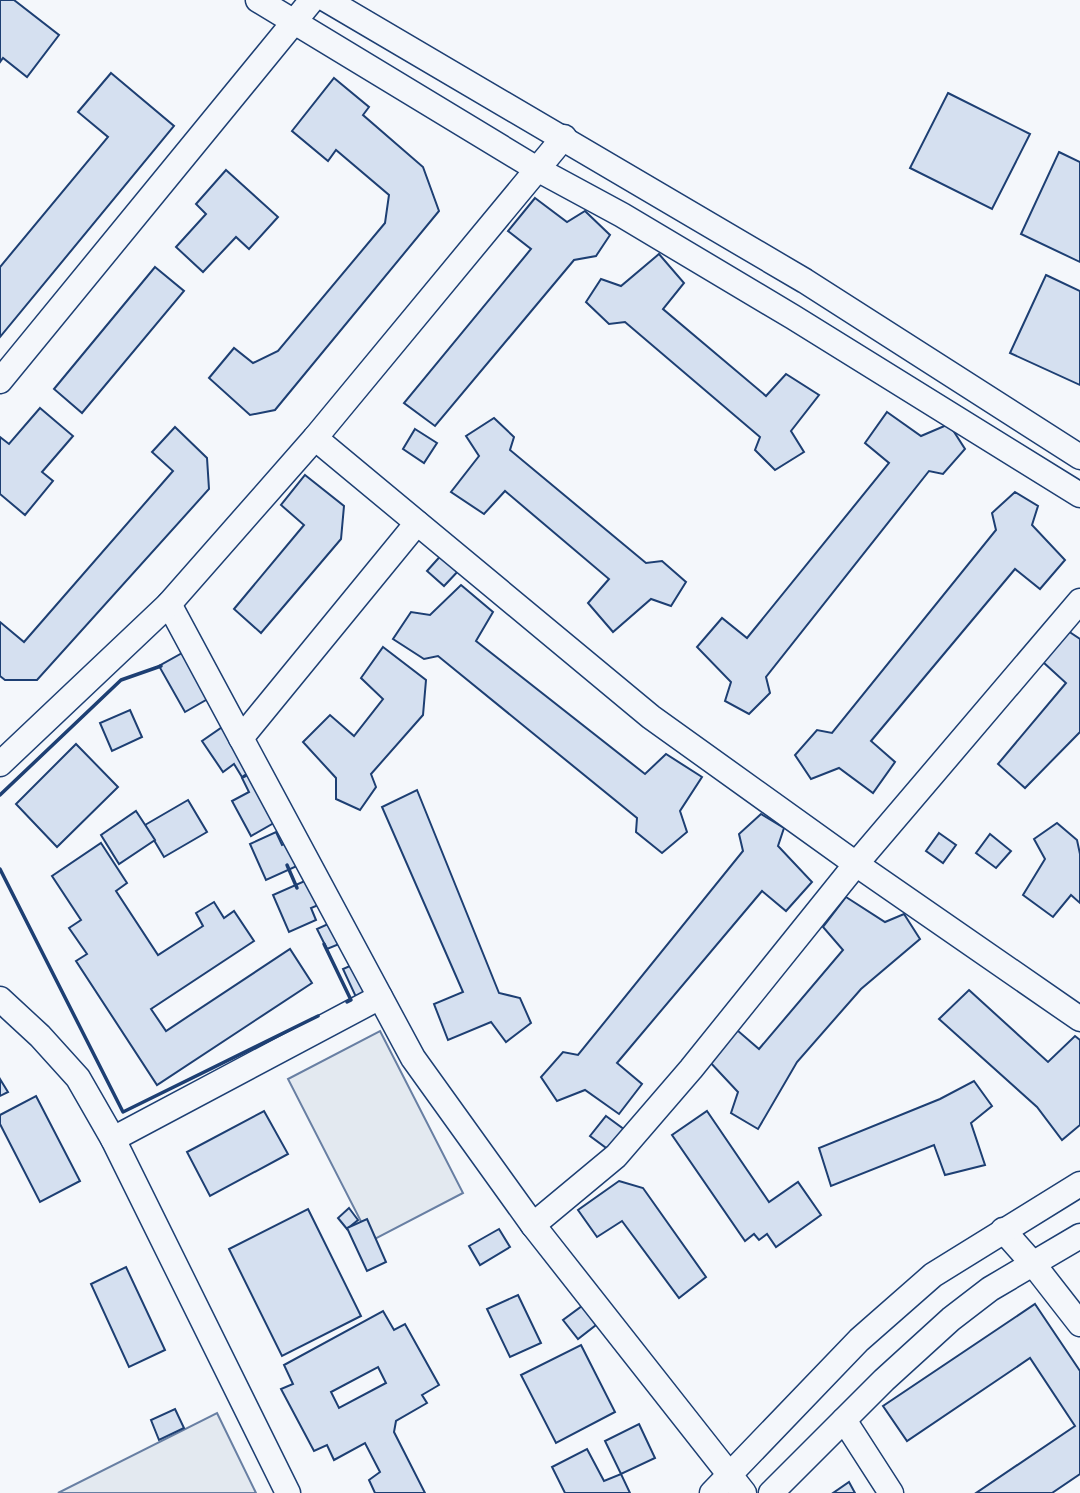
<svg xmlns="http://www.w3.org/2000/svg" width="1080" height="1493" font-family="Rubik,sans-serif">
<rect width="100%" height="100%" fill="#f4f7fb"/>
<g fill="#e3e9f0" stroke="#687fa3" stroke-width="2">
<polygon points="380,1031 463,1193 371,1241 288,1079"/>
<polygon points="217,1413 256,1493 58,1493"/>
</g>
<g fill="#d5e0f0" stroke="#1d3f73" stroke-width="2" fill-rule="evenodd">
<polygon points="0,0 14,0 59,35 27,77 3,58 0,62"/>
<polygon points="111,73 174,126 0,337 0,267 108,137 78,112"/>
<polygon points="334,78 369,107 363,115 423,167 439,211 275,410 250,415 209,378 234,348 253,363 278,351 385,223 389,195 336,150 328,161 292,131"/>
<polygon points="948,93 1030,134 992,209 910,168"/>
<polygon points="1059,152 1080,162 1080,262 1021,234"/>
<polygon points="226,170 278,217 249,249 236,237 203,272 176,247 206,214 196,204"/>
<polygon points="535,198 567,222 585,211 610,235 596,256 574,260 435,426 404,403 531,249 508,231"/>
<polygon points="659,254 684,283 663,309 766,396 786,374 819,395 791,431 804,452 775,470 755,450 760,437 625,322 609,324 586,302 601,279 621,286"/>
<polygon points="155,267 184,291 82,413 54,389"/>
<polygon points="1046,275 1080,291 1080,385 1010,353"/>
<polygon points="40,408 73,436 42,472 53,481 25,515 0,494 0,437 9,444"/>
<polygon points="887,412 921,436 949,424 965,449 943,474 929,471 766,677 770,693 749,714 725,701 731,682 697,647 722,618 747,638 889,463 865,443"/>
<polygon points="494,418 514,437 510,450 646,563 662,561 686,582 671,606 651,599 613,632 588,603 609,579 505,491 484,514 451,492 479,456 466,436"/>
<polygon points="175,427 207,458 209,489 37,680 5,680 0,676 0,622 24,642 173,471 152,452"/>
<polygon points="415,429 437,443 424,463 403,449"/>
<polygon points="305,475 344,506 341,539 261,633 234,609 304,525 281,505"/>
<polygon points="1015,492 1038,506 1032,525 1065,560 1040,589 1015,569 871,741 895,762 873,793 839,768 811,779 795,755 817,730 832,733 996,530 992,513"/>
<polygon points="444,552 461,568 444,586 427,571"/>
<polygon points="461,585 493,612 476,641 645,774 666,754 702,777 680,811 687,832 662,853 636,832 637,818 438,656 424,659 393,639 411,612 430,615"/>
<polygon points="1065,629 1080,639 1080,732 1025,788 998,764 1066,683 1043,662"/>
<polygon points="200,643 225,689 185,712 159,666"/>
<polygon points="383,647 426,680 423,715 371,774 376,787 360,810 336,799 336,778 303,742 330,715 354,736 383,699 361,678"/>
<polygon points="130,710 142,737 112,751 100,723"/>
<polygon points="231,721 261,764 242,777 234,764 223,772 202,741"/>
<polygon points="76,744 118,787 57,847 16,804"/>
<polygon points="259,769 286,816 251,836 232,801 249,792 242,778"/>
<polygon points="417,790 499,993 520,998 531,1023 506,1042 491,1022 448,1040 434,1004 463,992 382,807"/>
<polygon points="188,800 207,832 164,857 145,825"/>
<polygon points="136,811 155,840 119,864 101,835"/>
<polygon points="761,814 784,828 778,846 812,882 786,911 762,891 617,1063 642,1084 619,1114 585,1090 557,1101 541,1077 563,1052 578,1055 743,851 739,834"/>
<polygon points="1057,823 1077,840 1080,854 1080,903 1071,895 1053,917 1023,895 1045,859 1034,839"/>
<polygon points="276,832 282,845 298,838 308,861 266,880 250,844"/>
<polygon points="939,833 956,845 943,863 926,851"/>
<polygon points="990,834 1011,851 996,868 976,853"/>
<polygon points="101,843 127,883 116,891 158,955 203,926 196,913 214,902 224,918 234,911 254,941 151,1009 166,1031 290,949 312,983 157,1085 76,961 87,954 69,928 81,920 52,876"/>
<polygon points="316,876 328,901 311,908 316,920 289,932 273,895"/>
<polygon points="846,897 885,922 904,914 920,939 861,989 797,1062 758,1129 731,1113 738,1092 708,1060 737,1030 759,1049 843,950 823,927"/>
<polygon points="339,919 349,940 327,949 317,929"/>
<polygon points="368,958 380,986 356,997 343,969"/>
<polygon points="969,990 1048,1062 1075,1036 1080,1040 1080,1125 1062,1140 1037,1107 939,1019"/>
<polygon points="0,1079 8,1092 0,1096"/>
<polygon points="974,1081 992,1106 971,1123 985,1165 945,1175 934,1145 831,1186 819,1148 940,1099"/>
<polygon points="36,1096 80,1181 40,1202 0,1124 0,1115"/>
<polygon points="264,1111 288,1154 210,1196 187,1152"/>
<polygon points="707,1111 769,1202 798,1182 821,1215 776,1247 767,1234 759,1240 754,1234 745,1241 672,1135"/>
<polygon points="606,1116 625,1130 609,1150 590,1136"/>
<polygon points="619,1181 643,1188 706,1277 679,1298 622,1221 597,1237 578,1210"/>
<polygon points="349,1208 358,1220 347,1229 338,1218"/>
<polygon points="308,1209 361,1316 282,1356 229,1249"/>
<polygon points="367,1219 386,1262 367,1271 347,1228"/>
<polygon points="499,1229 510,1247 480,1265 469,1246"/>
<polygon points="126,1267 165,1350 129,1367 91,1284"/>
<polygon points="518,1295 541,1343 510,1357 487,1309"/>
<polygon points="1035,1304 1080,1371 1080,1474 1052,1493 976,1493 1075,1426 1030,1358 907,1441 883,1406"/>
<polygon points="582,1306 596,1325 578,1339 563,1320"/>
<path d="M383,1311L394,1330L405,1324L439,1385L422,1395L427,1403L396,1421L394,1432L425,1493H375L369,1480L380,1472L365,1443L334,1460L327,1445L314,1451L281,1389L293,1384L284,1365ZM378,1367L386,1383L339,1408L331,1392Z"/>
<polygon points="581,1345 615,1412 556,1443 521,1375"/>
<polygon points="175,1409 184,1428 159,1440 151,1420"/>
<polygon points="639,1424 655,1458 621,1474 605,1441"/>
<polygon points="587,1449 604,1481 621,1474 630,1493 565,1493 552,1467"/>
<polygon points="849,1482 855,1493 833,1493"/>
</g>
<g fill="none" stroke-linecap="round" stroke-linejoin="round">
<g stroke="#1d3f73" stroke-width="27">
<g id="minor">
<polyline points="258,0 537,169 622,215 793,317 1080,495"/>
<polyline points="327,0 805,281 1080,457"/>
<polyline points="0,381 312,0"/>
<polyline points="315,438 651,717 856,864 1080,1019"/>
<polyline points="169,604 413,1058 533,1225 744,1493"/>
<polyline points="241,738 417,523"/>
<polyline points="0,764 169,604 315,438 564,137"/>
<polyline points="0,999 40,1036 78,1078 113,1139 288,1493"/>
<polyline points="113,1139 380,997"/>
<polyline points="533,1225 616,1156 691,1069 856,864 1080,601"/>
<polyline points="1003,1230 1034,1265 1080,1324"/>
<polyline points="844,1420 891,1493"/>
<polyline points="712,1493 859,1340 933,1275 1080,1184"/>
<polyline points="771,1493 884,1380 951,1319 990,1289 1080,1236"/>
</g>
</g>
<use href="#minor" stroke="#f4f7fb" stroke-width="24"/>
<g stroke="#1d3f73" stroke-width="3.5">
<polyline points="0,795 121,680 161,666"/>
<polyline points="287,865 297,888"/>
<polyline points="0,869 123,1112 318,1016"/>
<polyline points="324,944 351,1000 347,1002"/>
</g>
</g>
</svg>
